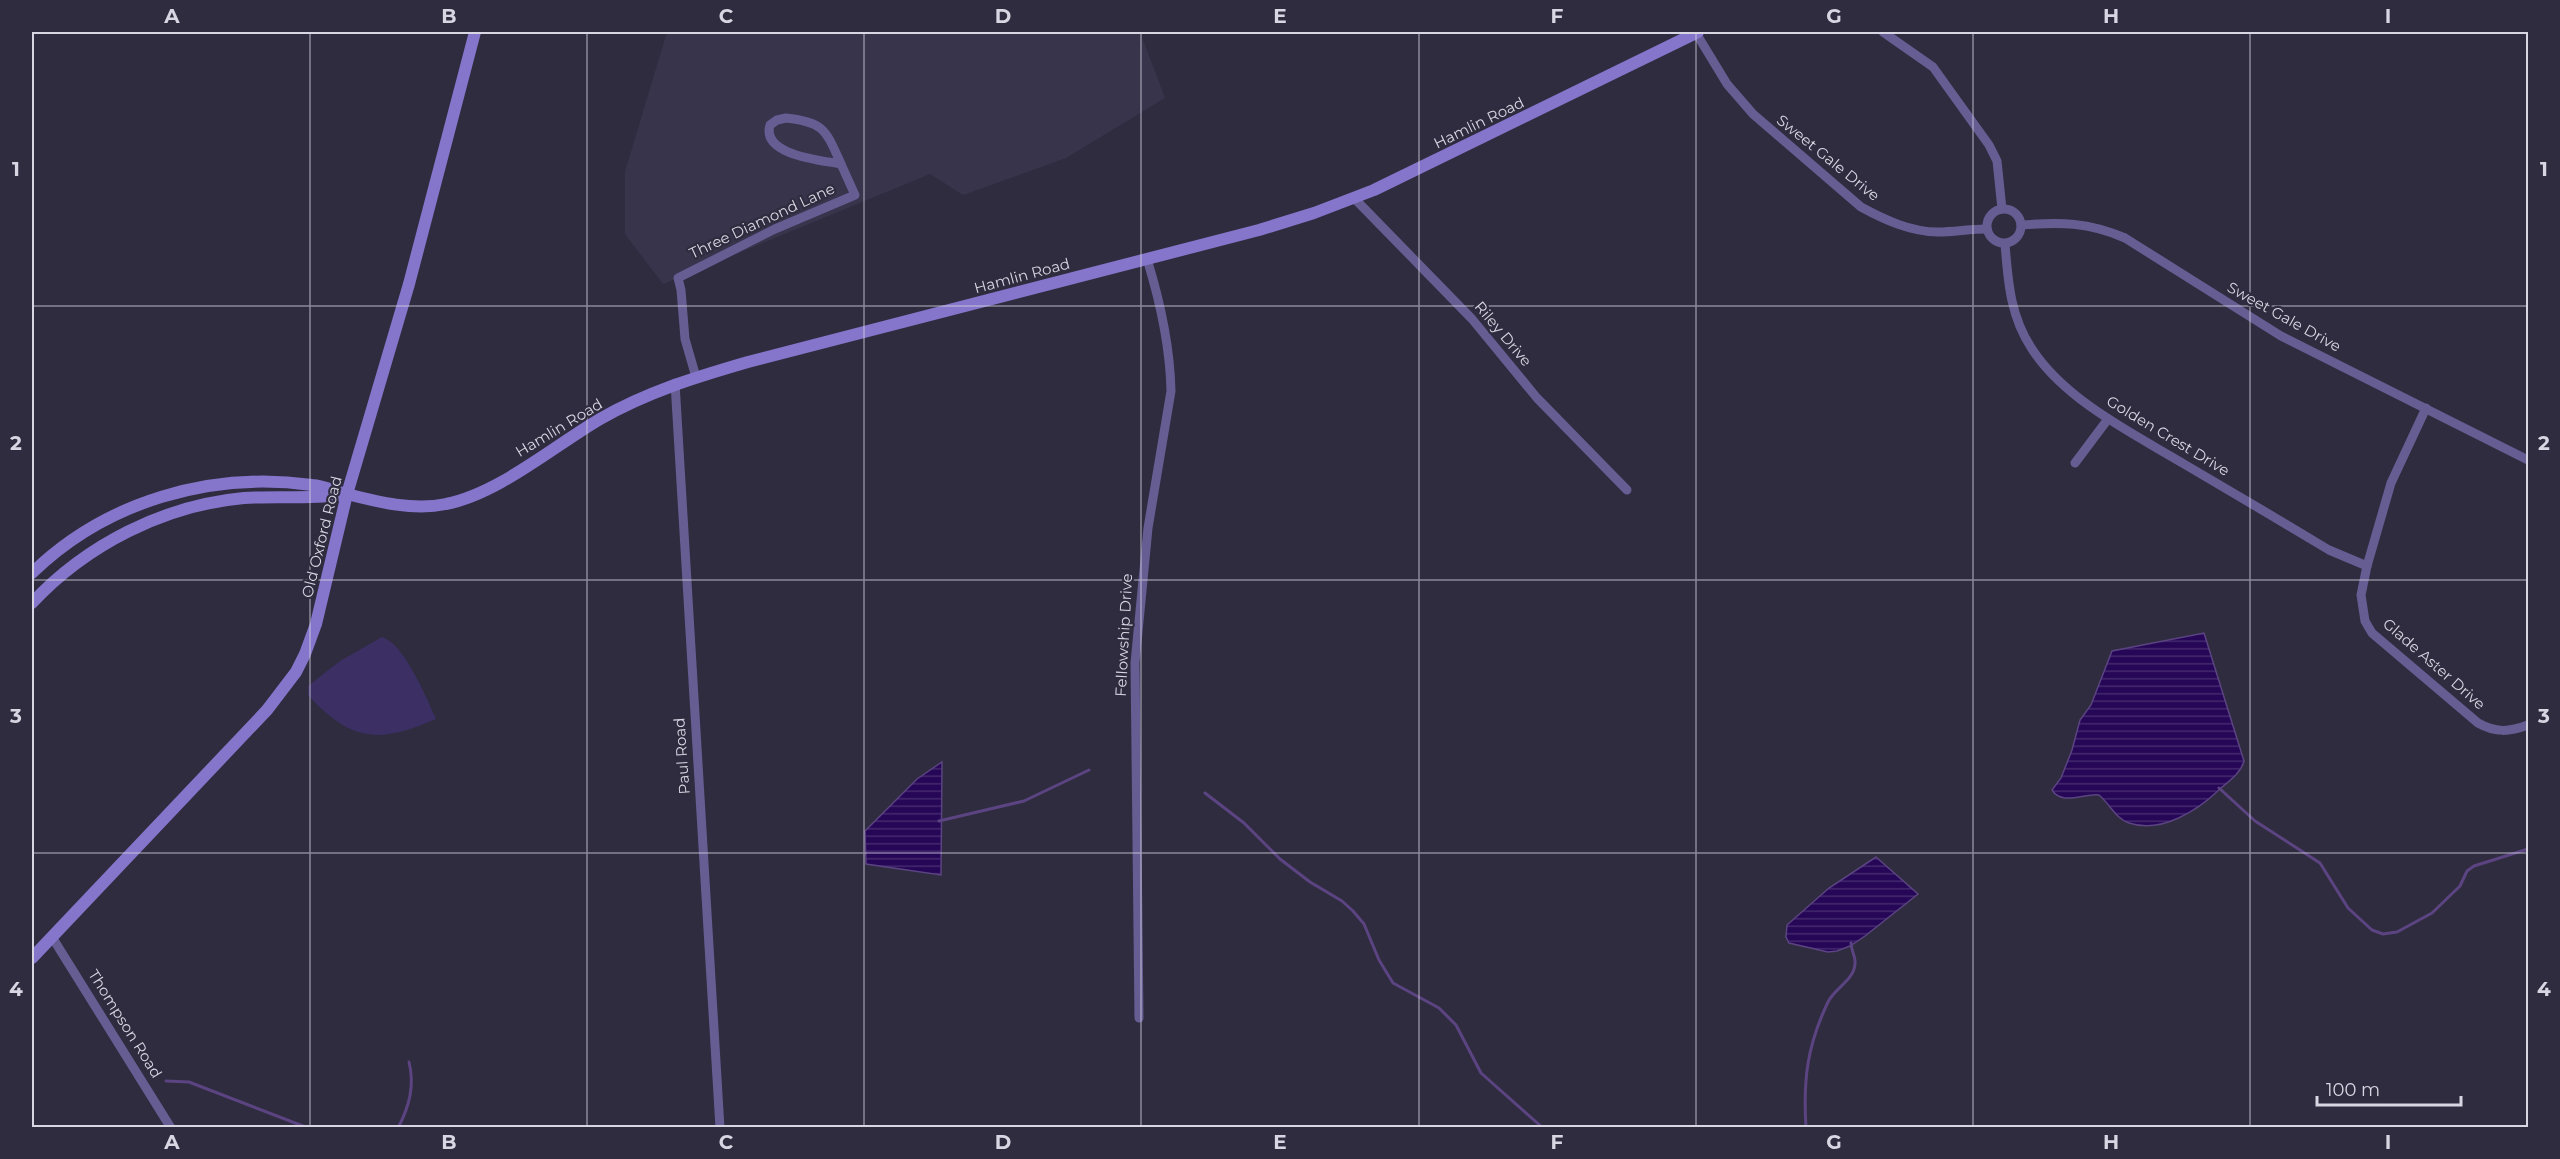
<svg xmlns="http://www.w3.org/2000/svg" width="2560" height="1159" font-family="Montserrat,sans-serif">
<defs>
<pattern id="water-rules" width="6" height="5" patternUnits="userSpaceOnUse" patternTransform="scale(1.5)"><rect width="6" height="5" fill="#250657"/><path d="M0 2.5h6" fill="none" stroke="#442a6f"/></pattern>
</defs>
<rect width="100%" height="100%" fill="#2f2c3f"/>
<polygon fill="#38344c" points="667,32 1140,32 1165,98 1066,158 963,195 930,174 663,284 625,234 625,172"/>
<path fill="#3b2f64" d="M382,637C404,643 427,699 436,719C379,744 351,742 308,695V686L340,661Z"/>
<g fill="url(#water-rules)" stroke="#5b4481" stroke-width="1.5">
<path d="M2204,633L2244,761C2241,773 2229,781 2220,789C2198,810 2162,834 2129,823C2115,818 2110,804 2099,795C2084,793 2062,806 2052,790L2061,778L2072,750L2080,720L2091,705L2112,651Z"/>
<polygon points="942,762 941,875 866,864 865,831 917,779"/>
<polygon points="1876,857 1918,894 1865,936 1850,946 1837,951 1828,952 1789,943 1786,937 1787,925 1829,888"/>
</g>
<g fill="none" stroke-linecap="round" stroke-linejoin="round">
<g stroke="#5b4481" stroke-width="3">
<polyline points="2219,788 2255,821 2320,863 2348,908 2372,930 2383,934 2397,932 2432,913 2460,886 2467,871 2474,866 2528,849"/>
<polyline points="1205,793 1244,823 1280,859 1310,882 1342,901 1353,911 1364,924 1379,960 1393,983 1439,1008 1456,1025 1481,1073 1543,1128"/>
<polyline points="939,821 1024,801 1089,770"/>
<polyline points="166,1081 189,1082 308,1128"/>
<path d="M398,1128C409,1107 415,1086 409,1062"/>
<path d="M1806,1128C1803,1080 1807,1046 1828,1002C1835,987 1856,980 1855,961C1855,955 1851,950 1851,943"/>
</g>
<g stroke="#665d93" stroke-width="9">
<polyline points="1883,32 1933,67 1989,145 1997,161 2002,209"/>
<path d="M1696,33L1727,84L1753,114L1861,207C1885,220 1911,232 1938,232C1954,232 1970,229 1986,229"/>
<path d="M786,118C825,122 826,131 841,164C820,160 761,155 770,125L777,120Z"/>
<polyline points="1354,198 1472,319 1537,398 1627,490"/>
<circle cx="2004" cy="226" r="17"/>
<path d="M2021,225C2061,222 2088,222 2125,238L2281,336L2528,460"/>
<path d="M2005,244C2008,281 2010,316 2032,349C2065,400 2132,433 2184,464C2232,492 2281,521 2329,550L2367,566"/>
<polyline points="696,377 685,339 681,290 678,278 775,229 855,195 841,164"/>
<polyline points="675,383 720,1128"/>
<path d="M2426,408L2391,483L2367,566L2361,595L2365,621L2372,633L2478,723C2496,733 2509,732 2528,725"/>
<polyline points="2075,463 2108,419"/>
<polyline points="52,937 171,1128"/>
<path d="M1139,1018L1135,663L1148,528L1171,391C1170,346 1160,301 1147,259"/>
</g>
<g stroke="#8575cb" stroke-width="12">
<path d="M32,573C106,501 211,471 312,485C324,486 335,491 347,494C378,502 414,511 446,504C498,494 554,446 600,419C647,392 696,377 748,362L1259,230L1314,213L1374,190L1698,32"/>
<path d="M32,603C86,545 164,505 244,498C276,496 308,499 340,495"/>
<polyline points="32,958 267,710 296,672 305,654 316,624 347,494 409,284 475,32"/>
</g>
</g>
<path fill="none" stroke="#d8d6e3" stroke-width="1.5" stroke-opacity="0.55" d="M310,32V1128M587,32V1128M864,32V1128M1141,32V1128M1419,32V1128M1696,32V1128M1973,32V1128M2250,32V1128M32,306H2528M32,580H2528M32,853H2528"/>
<g text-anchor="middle" stroke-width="4.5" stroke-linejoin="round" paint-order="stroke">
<g font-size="15" fill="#d8d6e3" stroke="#2f2c3f">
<text transform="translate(1479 123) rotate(-26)" y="5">Hamlin Road</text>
<text transform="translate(1828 158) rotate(39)" y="5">Sweet Gale Drive</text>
<text transform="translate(762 221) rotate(-25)" y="5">Three Diamond Lane</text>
<text transform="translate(1022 276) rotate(-15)" y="5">Hamlin Road</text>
<text transform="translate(2284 317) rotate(29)" y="5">Sweet Gale Drive</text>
<text transform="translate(1503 334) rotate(50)" y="5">Riley Drive</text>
<text transform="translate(559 428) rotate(-31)" y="5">Hamlin Road</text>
<text transform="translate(2168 436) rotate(31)" y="5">Golden Crest Drive</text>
<text transform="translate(322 537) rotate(-76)" y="5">Old Oxford Road</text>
<text transform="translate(1124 635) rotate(-87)" y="5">Fellowship Drive</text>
<text transform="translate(2434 664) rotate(41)" y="5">Glade Aster Drive</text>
<text transform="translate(682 756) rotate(-94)" y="5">Paul Road</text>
<text transform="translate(125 1024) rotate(58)" y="5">Thompson Road</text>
</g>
</g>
<rect width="2560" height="1159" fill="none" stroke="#2f2c3f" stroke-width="66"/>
<path d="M2317 1096v9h144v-9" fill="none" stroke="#d8d6e3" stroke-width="3"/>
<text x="2326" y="1096" font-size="18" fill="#d8d6e3" stroke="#2f2c3f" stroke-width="4.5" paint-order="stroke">100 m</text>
<rect x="33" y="33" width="2494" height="1093" fill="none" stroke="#d8d6e3" stroke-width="2"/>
<g font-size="20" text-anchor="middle" font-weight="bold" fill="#d8d6e3">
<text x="172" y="23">A</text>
<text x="449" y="23">B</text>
<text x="726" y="23">C</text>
<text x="1003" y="23">D</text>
<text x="1280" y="23">E</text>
<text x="1557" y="23">F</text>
<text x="1834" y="23">G</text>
<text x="2111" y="23">H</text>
<text x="2388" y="23">I</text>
<text x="16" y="176">1</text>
<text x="2544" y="176">1</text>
<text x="16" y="450">2</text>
<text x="2544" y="450">2</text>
<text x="16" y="723">3</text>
<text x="2544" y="723">3</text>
<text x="16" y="996">4</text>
<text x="2544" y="996">4</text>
<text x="172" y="1149">A</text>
<text x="449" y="1149">B</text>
<text x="726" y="1149">C</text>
<text x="1003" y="1149">D</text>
<text x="1280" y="1149">E</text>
<text x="1557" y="1149">F</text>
<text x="1834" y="1149">G</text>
<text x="2111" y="1149">H</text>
<text x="2388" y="1149">I</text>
</g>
</svg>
